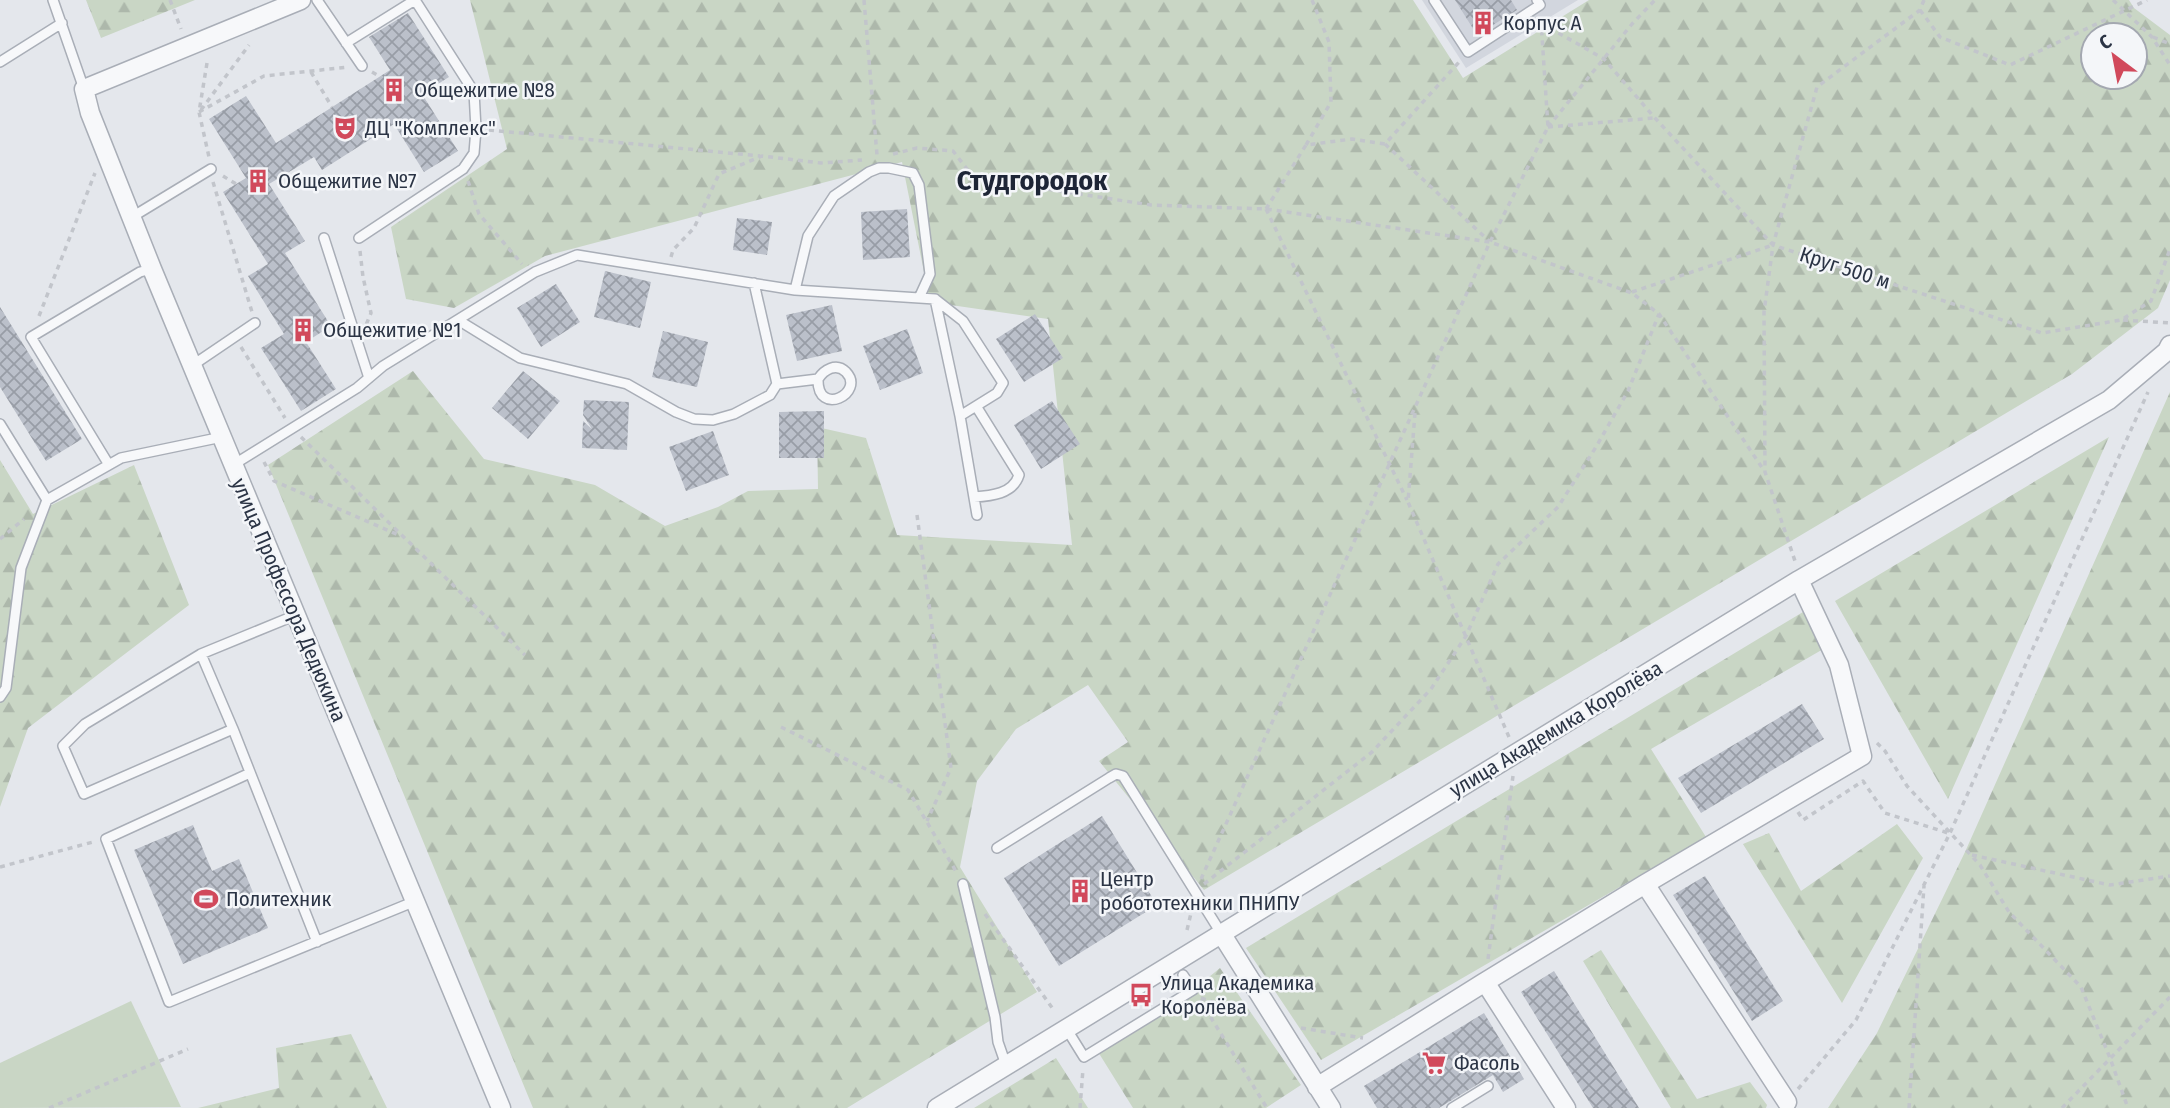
<svg xmlns="http://www.w3.org/2000/svg" width="2170" height="1108" font-family="'Fira Sans Condensed',sans-serif">
<defs>
<pattern id="forest-firs" width="22" height="20" patternUnits="userSpaceOnUse" patternTransform="scale(1.75)"><rect width="22" height="20" fill="#c9d6c5"/><path d="M5 1l3.5 6h-7zM16 11l3.5 6h-7z" fill="#adb8ab"/></pattern>
<pattern id="building-cross-hatch" width="8" height="8" patternUnits="userSpaceOnUse" patternTransform="scale(1.75)"><rect width="8" height="8" fill="#bbc0ca"/><path d="M0 0l8 8M0 8l8-8" fill="none" stroke="#989da6"/></pattern>
</defs>
<rect width="100%" height="100%" fill="#e4e7ec"/>
<path fill="#d2d6de" d="M1422 0H1578L1466 68Z"/>
<path fill="#c9d6c5" d="M131 1001 181 1107 0 1108V1063Z"/>
<path fill="url(#forest-firs)" fill-rule="evenodd" d="M86 0H195L101 38Z
M470 0H1413L1463 78 1589 0H2129L2134 8 2170 35V280L2158 308 2072 374 1204 890 1099 761 1128 742 1088 685 1016 729 977 781 960 867 1037 992 847 1108H533L268 465 413 371 484 459 595 485 665 526 718 507 748 491 818 489 817 427 866 438 897 535 1072 545 1048 319 930 302 902 162 545 256 454 308 406 299 391 227 507 149ZM2093 35H2135V77H2093Z
M2170 392V1108H1828L1877 1033 1965 852Z
M2109 437 1948 799 1835 601Z
M0 460 33 514 134 465 189 605 28 728 0 807Z
M1803 612 1825 648 1651 749 1706 837 1321 1060 1246 948Z
M1897 824 1923 858 1842 1003 1743 844 1769 833 1801 891Z
M1601 950 1697 1099 1750 1082 1767 1105 1766 1108H1671L1583 961Z
M1220 968 1301 1085 1266 1108H1133L1095 1047 1193 990Z
M351 1034 387 1108H198L279 1088 276 1048Z
M1056 1058 1088 1108H974Z"/>
<path fill="url(#building-cross-hatch)" d="M1455 0H1511L1517 10 1477 35Z
M408 13 449 77 422 94 458 151 424 172 394 124 322 170 314 157 269 184 305 241 285 253 331 326 306 342 336 389 301 411 261 348 284 334 248 276 268 264 223 192 246 178 209 119 246 96 276 143 390 70 369 37Z
M907 209 910 257 863 260 861 212Z
M737 218 772 222 767 255 733 250Z
M605 271 651 282 640 328 594 317Z
M556 284 580 322 541 347 517 308Z
M832 305 842 351 797 361 786 315Z
M0 307 82 439 46 461 0 387Z
M1035 314 1063 358 1024 382 996 339Z
M907 329 923 373 880 390 863 346Z
M663 331 708 342 697 387 652 377Z
M523 371 560 401 528 439 492 408Z
M584 400 629 402 627 450 582 448 583 421 592 429 583 415Z
M1052 401 1080 444 1041 469 1014 425Z
M824 411V458H779V412Z
M713 431 729 475 686 491 669 447Z
M1802 704 1824 739 1701 813 1678 778Z
M1102 816 1157 905 1059 966 1004 878Z
M193 825 212 871 239 859 268 928 183 964 134 850Z
M1705 876 1783 1001 1752 1021 1673 895Z
M1554 971 1639 1108H1593L1521 992Z
M1484 1013 1524 1079 1503 1092 1493 1075 1439 1108H1377L1364 1086Z"/>
<g fill="none" stroke-linecap="round" stroke-linejoin="round">
<g stroke="#a9aeb7" stroke-width="12">
<path id="service" d="M53 0 84 89
M317 0 362 66
M1434 0 1468 52 1540 5 1537 0
M346 43 415 0 474 92 476 129 474 153 463 169 359 238
M0 62 62 23
M132 217 211 169
M324 238 369 378
M754 283 777 384 818 379C817 418 866 393 846 372 836 362 824 370 818 379
M795 290 808 236 834 196 869 172 879 168H889L913 173 919 185 930 274 919 298
M935 299 963 321 1003 383 997 393 960 416
M458 320 520 358 627 384 676 412 694 419 713 420 734 414 770 395 777 384
M193 365 255 323
M0 424 47 500
M109 465 31 337 140 272 152 269
M233 465 357 388 383 366 535 272 577 255 795 290 935 299 960 416 977 515
M974 497C991 496 1013 494 1019 475L976 406
M201 654 233 729 317 942
M0 697 6 688 21 568 47 500 121 458 222 437
M233 729 84 794 63 746 85 724 201 654 296 615
M250 773 106 839 169 1002 413 902
M997 848 1109 778 1116 774 1123 776 1221 933
M963 884 995 1017 998 1042 1006 1065
M1066 1028 1084 1057 1193 990 1183 975
M1452 1108 1488 1086"/>
</g>
<g stroke="#a9aeb7" stroke-width="21">
<path id="minor" d="M301 0 84 89 90 113 152 269 501 1108
M1645 884 1787 1102
M1221 933 1331 1108
M1485 982 1645 884 1862 756 1839 665 1799 580
M1317 1087 1485 982 1566 1108
M937 1108 1799 580 2109 400 2167 351 2170 345"/>
</g>
<path stroke="#c2c5cb" stroke-width="3.5" stroke-dasharray="5 5" stroke-linecap="butt" d="M170 0 181 29
M864 0 877 155
M1924 0 1920 10 1817 87 1773 245 2042 333 2121 320 2151 301 2170 249
M2113 0 2152 37 2170 65
M1920 10 1940 37 2010 65 2147 0
M1541 23 1604 59 1654 117 1773 245 1764 312 1765 472 1795 561
M2153 37 2170 44
M207 63 199 112 209 157
M311 72 332 107
M372 72 381 77
M201 110 249 45
M199 112 264 76 349 67
M1548 127 1632 24 1655 0
M1548 127 1654 118
M489 130 760 156
M1385 144 1489 241
M1306 145 1331 102 1329 42 1312 0
M893 154 917 148 953 151 974 178 1151 205 1266 209 1490 242 1632 293 1659 314 1765 472
M223 176 236 184
M468 181 479 214 522 264
M213 182 252 312
M1266 209 1407 500
M1266 209 1306 145 1352 139 1385 144 1460 61
M360 251 363 277 371 313 366 325
M671 257 673 250 694 228 719 174 762 156 821 163 862 160
M1632 292 1773 245
M39 316 95 173
M2123 320 2170 323
M241 347 285 418
M1415 413 1408 502 1509 737
M301 437 525 655
M264 462 274 481 401 536
M917 515 951 768 927 821
M0 539 24 519
M781 727 908 790 957 873
M1877 743 1885 751 1907 786 1980 865 2009 912 2081 987 2110 1058 2128 1108
M1798 812 1803 820 1863 781 1885 813 1948 833
M1972 855 2110 885 2170 876
M0 867 93 842
M1201 879 1490 242 1548 127 1541 21
M1204 884 1372 752 1431 689 1466 636 1498 564 1558 507 1596 447 1628 391 1659 314
M985 914 1053 1009
M1187 930 1192 909
M1488 959 1513 776
M1201 998 1250 1014
M1200 1000 1267 1108
M1301 1028 1363 1038
M1798 1089 1856 1020 1950 833 2148 392
M49 1108 188 1049
M1080 1108 1083 1069
M1909 1108 1924 886
M2062 1108 2170 997"/>
<use href="#service" stroke="#f7f8fa" stroke-width="9"/>
<use href="#minor" stroke="#f7f8fa" stroke-width="18"/>
</g>
<defs>
<g id="building-bare" transform="scale(1.89)"><path d="M-4-6H4V6H1V3H-1V6H-4ZM-2.5-4.3h1.7v1.8h-1.7ZM.8-4.3h1.7v1.8H.8ZM-2.5-1h1.7V.8h-1.7ZM.8-1h1.7V.8H.8Z" fill="#d1495b" stroke="#f4f6f9" stroke-width="2.5" paint-order="stroke"/></g>
<g id="theatre-bare" transform="scale(1.89)"><path d="M-5-5.5Q0-4 5-5.5V0Q5 5 0 6Q-5 5-5 0ZM-3.3-2.5H-1v1.5H-3.3ZM1-2.5H3.3v1.5H1ZM-2.8 1Q0 5.5 2.8 1Z" fill="#d1495b" stroke="#f4f6f9" stroke-width="2.5" paint-order="stroke"/></g>
<g id="stadium-bare" transform="scale(1.89)"><path d="M0-5a6.5 5 0 1 0 0 10a6.5 5 0 1 0 0-10ZM-3.5-1.8h7v3.6h-7Z" fill="#d1495b" stroke="#f4f6f9" stroke-width="2.5" paint-order="stroke"/></g>
<g id="bus-bare" transform="scale(1.89)"><path d="M-5-6H5V4H4V6H2V4H-2V6H-4V4H-5ZM-3.5-4V0h7V-4ZM-3.5 1.2v1.5H-2V1.2ZM2 1.2v1.5H3.5V1.2Z" fill="#d1495b" stroke="#f4f6f9" stroke-width="2.5" paint-order="stroke"/></g>
<g id="supermarket-bare" transform="scale(1.89)"><path d="M-6-5.5h2.5l.6 2H6L4.5 2H-2.5L-4.4-4H-6ZM-1.5 3.2a1.3 1.3 0 1 0 .1 0ZM3 3.2a1.3 1.3 0 1 0 .1 0Z" fill="#d1495b" stroke="#f4f6f9" stroke-width="2.5" paint-order="stroke"/></g>
</defs>
<g fill-rule="evenodd">
<use href="#building-bare" x="1483" y="23"/>
<use href="#building-bare" x="394" y="90"/>
<use href="#theatre-bare" x="345" y="128"/>
<use href="#building-bare" x="258" y="181"/>
<use href="#building-bare" x="303" y="330"/>
<use href="#building-bare" x="1080" y="891"/>
<use href="#stadium-bare" x="206" y="899"/>
<use href="#bus-bare" x="1141" y="995"/>
<use href="#supermarket-bare" x="1434" y="1063"/>
</g>
<g text-anchor="middle" stroke-width="5" stroke-linejoin="round" paint-order="stroke">
<g font-size="21" fill="#2b3445" stroke="#f4f6f9" text-anchor="start">
<text x="1503" y="30">Корпус А</text>
<text x="414" y="97">Общежитие №8</text>
<text x="365" y="135">ДЦ "Комплекс"</text>
<text x="278" y="188">Общежитие №7</text>
<text x="323" y="337">Общежитие №1</text>
<text x="1100" y="886">Центр<tspan x="1100" dy="24">робототехники ПНИПУ</tspan></text>
<text x="226" y="906">Политехник</text>
<text x="1161" y="990">Улица Академика<tspan x="1161" dy="24">Королёва</tspan></text>
<text x="1454" y="1070">Фасоль</text>
</g>
<g font-size="21" fill="#2b3445" stroke="#f4f6f9">
<text transform="translate(1845 268) rotate(18)" y="7">Круг 500 м</text>
<text transform="translate(289 600) rotate(67)" y="7">улица Профессора Дедюкина</text>
<text transform="translate(1556 729) rotate(-31)" y="7">улица Академика Королёва</text>
</g>
<g font-size="28" font-weight="bold" fill="#1d2536" stroke="#f4f6f9">
<text x="1032" y="190">Студгородок</text>
</g>
</g>
<g transform="translate(2114 56) rotate(328)"><circle r="33" fill="#f4f6f9" stroke="#a4a8b1" stroke-width="2"/>
<path d="M0-5L12 26L0 18L-12 26Z" fill="#d1495b"/>
<text y="-10" font-size="19" font-weight="bold" text-anchor="middle" fill="#2b3445">С</text>
</g>
</svg>
